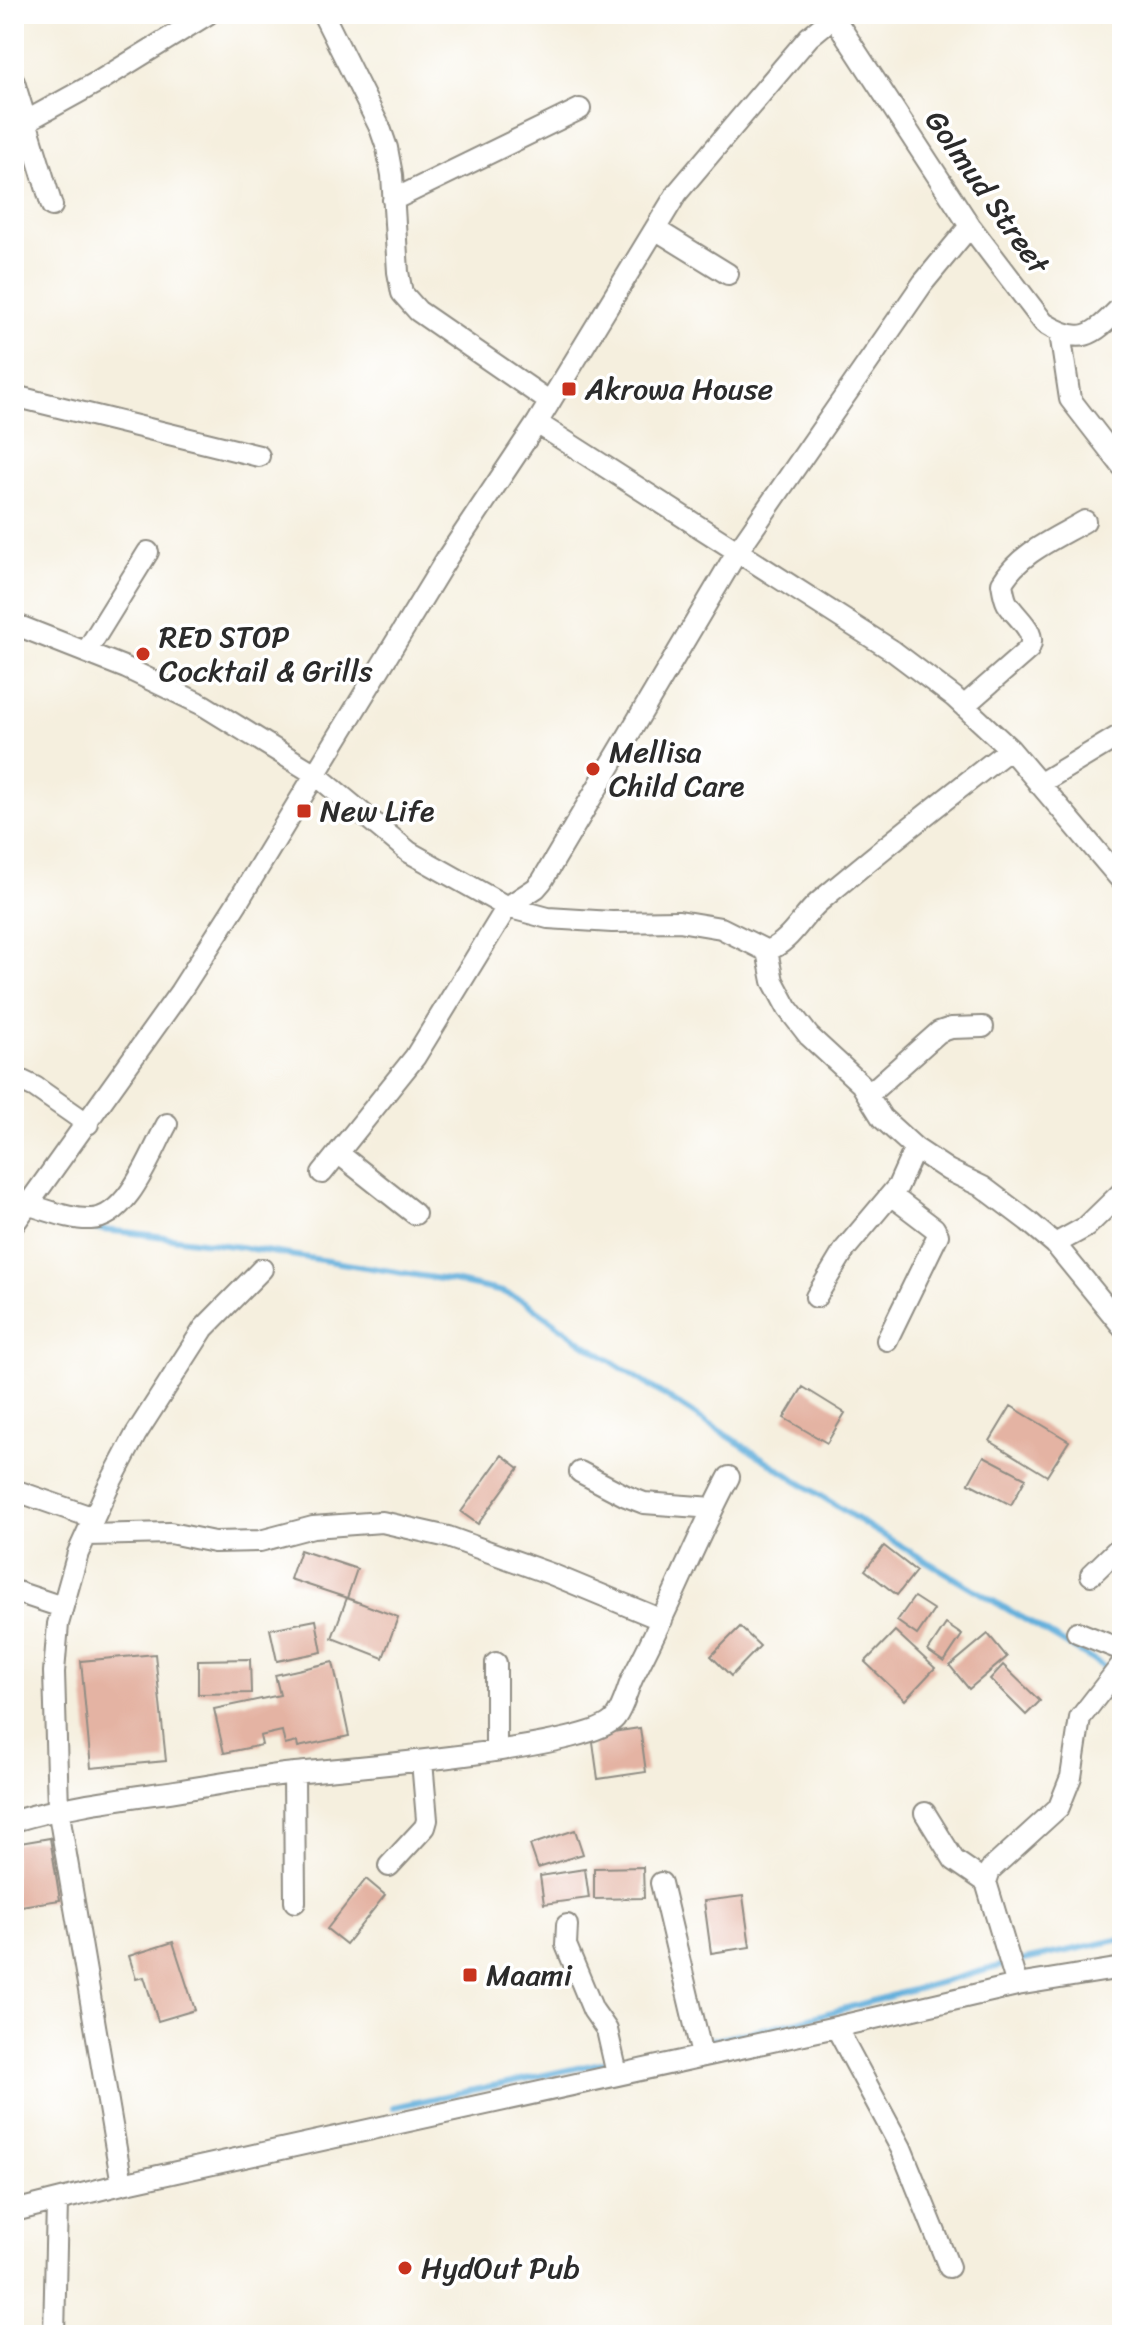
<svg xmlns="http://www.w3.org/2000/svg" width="1136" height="2349" font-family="Sriracha,sans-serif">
<rect width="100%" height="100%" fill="#fff"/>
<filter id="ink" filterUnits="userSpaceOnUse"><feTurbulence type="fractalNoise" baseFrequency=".0125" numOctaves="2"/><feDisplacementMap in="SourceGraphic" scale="16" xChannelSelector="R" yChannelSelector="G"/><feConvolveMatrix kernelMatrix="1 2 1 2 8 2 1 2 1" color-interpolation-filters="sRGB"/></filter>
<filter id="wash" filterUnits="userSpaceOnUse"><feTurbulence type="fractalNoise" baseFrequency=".006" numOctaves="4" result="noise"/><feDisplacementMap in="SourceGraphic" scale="32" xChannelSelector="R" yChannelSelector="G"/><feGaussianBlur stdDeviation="1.8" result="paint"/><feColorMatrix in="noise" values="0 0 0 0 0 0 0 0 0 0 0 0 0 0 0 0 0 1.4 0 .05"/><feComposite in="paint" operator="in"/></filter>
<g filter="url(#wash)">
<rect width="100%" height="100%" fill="#f5efde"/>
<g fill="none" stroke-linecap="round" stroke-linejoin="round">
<path stroke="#62afdb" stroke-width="6" d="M41 1224 134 1233 240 1247 453 1281 503 1292 526 1302 583 1343 871 1528 1111 1671
M393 2107 799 2021 1015 1962 1122 1939"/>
</g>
<g id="blocks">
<path fill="#e4b3a3" d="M803 1387 845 1413 827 1443 784 1418Z
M1011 1406 1069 1441 1047 1476 990 1441Z
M502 1455 519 1468 478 1524 461 1512Z
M984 1456 1026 1478 1011 1505 969 1483Z
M884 1546 916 1571 897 1595 865 1570Z
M300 1550 357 1569 347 1598 290 1579Z
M914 1597 934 1610 917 1635 897 1621Z
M347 1598 398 1617 383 1658 332 1638Z
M316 1620 322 1652 277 1661 270 1629Z
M946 1624 962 1635 944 1662 928 1651Z
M740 1627 760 1646 731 1676 711 1656Z
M895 1631 935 1668 905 1700 865 1662Z
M988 1634 1007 1657 969 1689 950 1666Z
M155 1654 166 1761 91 1768 81 1661Z
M250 1659 251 1693 198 1694V1660Z
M333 1662 349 1736 298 1747 297 1742 285 1745 282 1731 260 1736 262 1745 224 1753 214 1709 280 1695 275 1675Z
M1003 1665 1040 1701 1026 1715 990 1679Z
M640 1728 646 1772 598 1779 592 1735Z
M575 1830 583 1854 538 1868 530 1845Z
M50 1838 60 1900 14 1907V1844Z
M643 1867 644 1898 594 1899V1868Z
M585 1869 589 1898 544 1904 540 1876Z
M366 1879 385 1895 346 1944 327 1929Z
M743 1896 750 1947 711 1953 704 1901Z
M173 1942 195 2010 158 2021 144 1977 136 1979 129 1956Z"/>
</g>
</g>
<g filter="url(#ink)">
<use href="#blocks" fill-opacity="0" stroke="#908d84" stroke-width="2"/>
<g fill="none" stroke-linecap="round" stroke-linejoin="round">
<g stroke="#908d84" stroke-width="24">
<path id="minor" d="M323 14 380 128 387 148 392 175 398 272 402 293 418 311 550 402
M833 16 970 226 1044 323C1083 347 1093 335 1122 306
M14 82 52 206
M14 128 101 80 208 14
M393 200 580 109
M655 229 728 274
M1060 333 1070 399 1122 466
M14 396 259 456
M537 423 893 651 954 697 1010 749 1122 881
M14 624 126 668 203 705 315 774 409 852 507 907 548 918 612 922 679 921 721 928 767 951C792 941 800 918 820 901 882 849 945 799 1010 749
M86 652 148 552
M964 706 1029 649C1038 631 1016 618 1007 603 1004 597 1003 589 1002 583 1019 553 1056 538 1085 521
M1039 784 1122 734
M767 951 773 981 788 1009 809 1036 861 1084 882 1118 915 1148 948 1170 983 1187 1028 1221 1055 1244 1122 1326
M14 1077 35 1087 88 1124
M868 1095 939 1032 951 1028 983 1027
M338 1153 415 1214
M322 1173 415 1057 507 907 536 888 542 881 737 552 923 283 970 226
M29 1205C48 1210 71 1220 91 1219 128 1218 151 1153 167 1124
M14 1224 180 992 237 903 447 558 537 423 677 193 809 37 837 14
M1055 1244 1086 1227 1122 1192
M816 1297 845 1249 898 1186 915 1148
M887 1340 938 1235 934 1228 892 1196
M580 1472 626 1496 644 1503 713 1508
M14 1490 94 1518
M88 1535 170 1533 214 1542 260 1541 313 1527 382 1522 448 1537 551 1574 662 1620
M1091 1575 1122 1545
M14 1591 62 1607
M1077 1632 1122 1650
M496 1663V1750
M294 1773 295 1902
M925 1813 954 1860 986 1882
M14 1821C67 1805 120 1799 175 1791 215 1785 255 1777 295 1773 345 1768 590 1749 615 1718 625 1705 627 1687 635 1673 669 1609 695 1541 729 1477
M389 1866 425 1827 427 1820 422 1761
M661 1883 702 2055
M567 1925 566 1945 593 2010 607 2030 617 2074
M1017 1985 986 1882 990 1870 1059 1807 1071 1777 1080 1718 1122 1664
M836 2027 901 2148 949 2267
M122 2184 58 1808 54 1672 58 1624 78 1553 107 1489 136 1434 204 1328 262 1269
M14 2211 122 2184 836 2027 1017 1985 1122 1968
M54 2335 57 2202"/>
</g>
<use href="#minor" stroke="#fff" stroke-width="20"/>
</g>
</g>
<g fill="#c8321e" stroke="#fff" stroke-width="3">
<rect x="561" y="381" width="16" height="16" rx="4"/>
<circle cx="143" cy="654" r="8"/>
<circle cx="593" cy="769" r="8"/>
<rect x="296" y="803" width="16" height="16" rx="4"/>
<rect x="462" y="1967" width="16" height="16" rx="4"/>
<circle cx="405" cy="2268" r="8"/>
</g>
<g text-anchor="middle" stroke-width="7" stroke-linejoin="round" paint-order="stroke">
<g font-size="30" fill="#2b2b2b" stroke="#fff">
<text transform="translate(987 192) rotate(55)" y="10">Golmud Street</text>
</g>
<g font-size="30" fill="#2b2b2b" stroke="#fff" text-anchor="start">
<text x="585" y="399">Akrowa House</text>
<text x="159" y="647">RED STOP<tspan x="159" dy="34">Cocktail &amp; Grills</tspan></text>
<text x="609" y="762">Mellisa<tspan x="609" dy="34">Child Care</tspan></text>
<text x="320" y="821">New Life</text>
<text x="486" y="1985">Maami</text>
<text x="421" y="2278">HydOut Pub</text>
</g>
</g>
<rect width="1136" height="2349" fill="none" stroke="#fff" stroke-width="48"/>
</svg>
